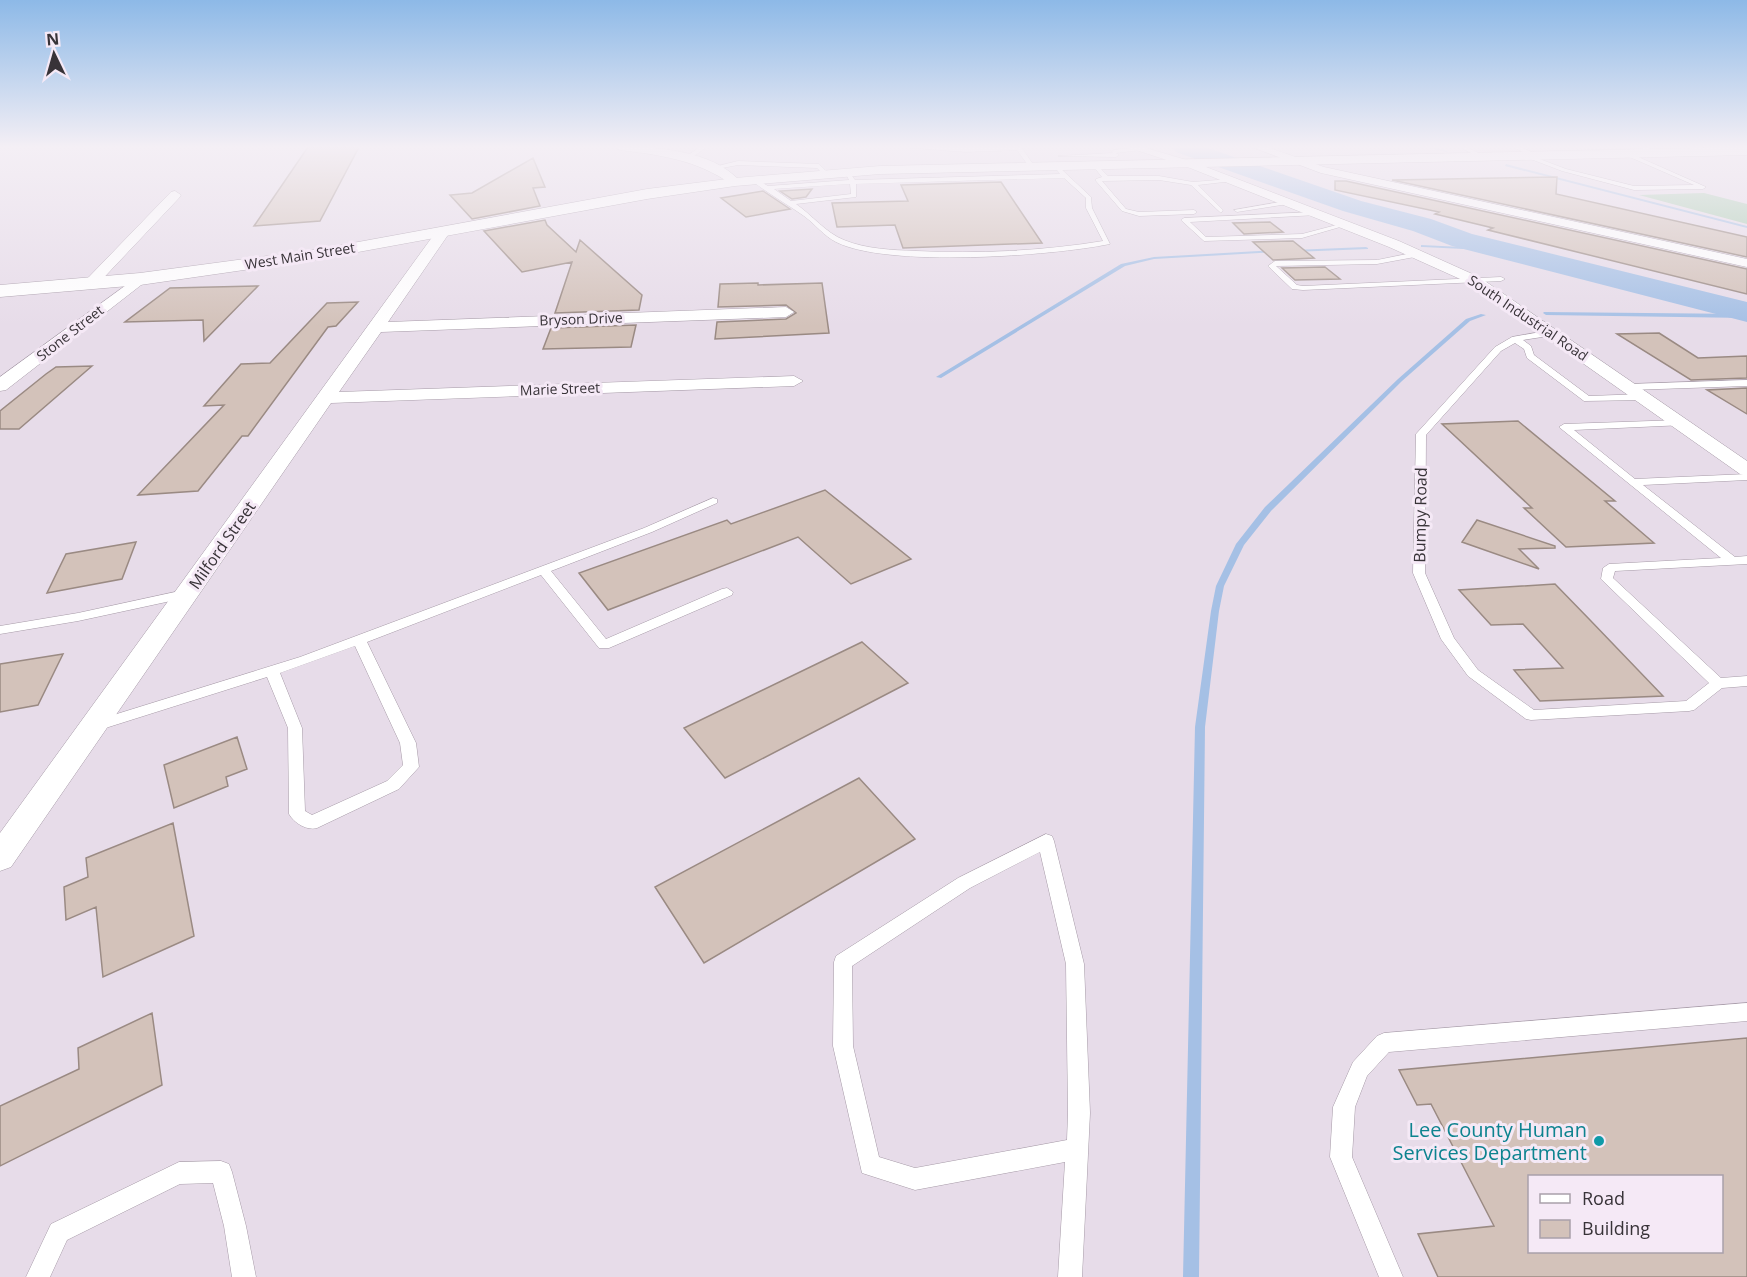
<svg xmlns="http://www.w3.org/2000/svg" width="1747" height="1277" font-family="'Open Sans',sans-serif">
<rect width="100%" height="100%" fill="#e7dce9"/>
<path fill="#aacdb2" d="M1704 193 1747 204V224L1639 195Z"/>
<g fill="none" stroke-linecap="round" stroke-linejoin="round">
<path fill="#a5c0e5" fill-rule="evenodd" d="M1425 147H1432L1448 151 1446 152Z
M1506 164 1747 226V228L1505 166Z
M1421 245 1504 249 1506 250 1504 251 1423 247H1421Z
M1366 247 1368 248V249L1293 252 1291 251 1293 250Z
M1276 250H1278V252L1154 259 1125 266 941 378 936 377 1121 264 1154 257Z
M1544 312 1747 314V318L1546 315 1543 313Z
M1481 314 1486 315 1470 321 1402 381 1271 511 1244 545 1224 586 1219 611 1205 727 1199 1277H1183L1195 727 1211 611 1216 586 1236 544 1265 507 1398 379 1466 319Z"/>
<path fill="#a5c0e5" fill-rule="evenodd" d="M1173 147H1205L1361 201 1431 219 1472 234 1747 302V322L1452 246 1413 231 1343 211 1176 152Z"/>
</g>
<path fill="#d3c2ba" stroke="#9a8a83" stroke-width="1.5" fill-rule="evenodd" d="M308 147H359L320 221 254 226Z
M533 158 545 187 533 188 540 206 472 219 450 195 472 193Z
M1557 177 1556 194 1747 237V257L1392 180Z
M1335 181H1346L1747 269V294L1488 230 1493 228 1435 214 1439 212 1335 190Z
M1001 182 1042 243 903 248 895 225 837 227 832 203 908 201 901 185Z
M812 189 806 197 792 199 780 191Z
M763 191 790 209 746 217 721 198Z
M545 220 547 225 576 252 580 240 642 295 639 310 555 313 572 262 522 272 484 231Z
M1270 222 1283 232 1244 234 1233 223Z
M1293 241 1314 258 1273 260 1253 242Z
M1325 267 1340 279 1295 280 1282 268Z
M758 283V285L822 283 829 333 715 339 717 322 786 319 796 313 786 305 718 307 720 284Z
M258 286 204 341 203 320 125 322 170 288Z
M358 302 336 326 328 327 248 436H242L198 491 138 495 224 405 204 406 241 364 270 363 327 303Z
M636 325 631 347 543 349 551 328Z
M1659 333 1698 358 1747 356V378L1691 380 1617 334Z
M92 366 19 429H0V411L46 374 56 367Z
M1747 388V414L1707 390Z
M1518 421 1615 501H1605L1654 543 1566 547 1524 508H1532L1442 424Z
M825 490 911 559 851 584 798 537 608 610 579 573 727 520 731 524Z
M1477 520 1555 546V548L1519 549 1539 569 1462 542Z
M136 542 122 579 47 593 66 554Z
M1555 584 1590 620 1663 696 1540 701 1514 670 1563 668 1523 624 1491 625 1459 590Z
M862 642 908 683 725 778 684 728Z
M63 654 38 705 0 712V664Z
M237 737 247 769 226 777 228 786 174 808 164 765Z
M859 778 915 839 704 963 655 887Z
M173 823 194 936 103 977 96 907 66 920 64 887 88 877 86 858Z
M152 1013 162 1085 0 1166V1106L79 1069 78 1048Z
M1747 1038V1277H1438L1418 1234 1494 1226 1431 1104 1417 1105 1399 1070ZM1530 1176H1722V1251H1530Z"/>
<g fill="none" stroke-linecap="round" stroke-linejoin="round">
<g stroke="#a69aa7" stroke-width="1">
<path id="lane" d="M700 147H707L691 158H687V156Z
M903 147H1021L1035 167 1030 168 1017 150 966 152Z
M1139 147 1141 150 1116 153 1119 155 1116 157 1058 156 1113 153 1111 152 1114 150Z
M1460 147H1467L1487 158 1482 159Z
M1513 147H1520L1539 155 1537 158 1566 169 1634 186 1694 185 1625 155 1627 152 1706 187 1703 189 1634 190 1562 171 1528 158V156H1531Z
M1639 147H1646L1662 154 1657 155Z
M738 161 819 164 829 174 824 175 817 168 738 165 717 169 714 167Z
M1096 164 1108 176H1159L1193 182 1230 179 1233 181 1198 185 1223 210 1221 213 1191 185 1159 180 1102 181 1126 209 1139 212 1194 210 1197 212 1194 214 1139 216 1122 211 1096 181V179L1102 177 1093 166Z
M1054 166H1058L1091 197 1092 208 1110 244C1052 256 887 268 836 242 824 236 815 224 804 216 787 204 767 193 751 180L756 179 768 186 849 180 846 174 849 172 855 180 1060 174ZM1064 178 1086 198V208L1103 241C1042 251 977 254 916 251 892 250 866 249 844 240 826 233 812 215 796 204L856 197V184ZM850 184 851 194 791 201 774 189Z
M1286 201 1288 204 1237 212 1234 210Z
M1315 212 1317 215 1190 222 1206 237 1302 234 1344 223 1347 225 1302 238 1204 241 1181 220 1184 218Z
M1417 252 1421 254 1420 256 1377 264 1276 266 1297 285 1303 286 1501 277 1505 279 1501 281 1303 290 1292 289 1268 266 1275 261 1377 260Z
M1552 330 1556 333 1555 335 1523 340 1531 346 1534 355 1589 396 1644 394 1649 397 1644 400 1584 401 1527 358 1524 349 1515 343 1501 351 1426 435 1425 573 1454 638 1478 670 1534 710 1686 701 1709 683 1601 579 1603 568 1609 564 1721 558 1559 427 1564 424 1680 420 1685 423 1684 425 1574 430 1635 479 1747 474V480L1643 485 1735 557 1747 556V564L1615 571 1613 578 1721 678 1747 676V686L1722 688 1694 710 1689 711 1531 720 1526 719 1468 676 1441 639 1413 573 1416 434 1495 347 1512 337Z
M1747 380V386L1630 390 1625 387 1630 384Z
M713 498 717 499V503L652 532 551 571 606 639 722 589 727 588 733 592 732 595 609 648H599L541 575 367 642 416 743 419 767 399 789 317 828C307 831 294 823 289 814L288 728 267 677 96 731 91 730 89 726 91 722 300 657 644 528ZM355 646 400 743 403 765 387 781 312 815 305 811 302 728 280 673Z
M189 589 194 590 195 593 194 596 78 621 0 634V626L78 613Z
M1046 834 1052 836 1054 841 1084 964 1090 1113 1082 1277H1058L1065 1162 915 1190 862 1173 833 1046 834 962 836 956 958 878ZM1040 852 1066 964 1068 1113 1067 1140 915 1168 879 1157 853 1046 852 966 970 888Z
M1747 1003V1021L1389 1052 1367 1076 1355 1107 1352 1157 1403 1277H1379L1330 1157 1333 1107 1353 1062 1377 1036 1384 1033Z
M221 1161 229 1164 232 1172 246 1226 256 1277H232L224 1226 213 1183 180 1184 67 1240 50 1277H26L51 1224 179 1162Z"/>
</g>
<g stroke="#a69aa7" stroke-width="1">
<path id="street" d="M615 147C656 147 711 149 741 182L731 184C697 160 661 155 620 150Z
M1127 147H1143L1193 162 1399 241 1479 277 1747 461V476L1740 474 1469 283 1389 247 1185 166Z
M1252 147H1267L1324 167 1747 259V267L1321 173Z
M175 191 181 195 179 198 95 287H85L83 284 85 281 171 192Z
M443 228 450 232 388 322 786 307 794 312 786 317 381 332 339 392 794 376 803 381 794 386 331 403 11 867 0 871V833L438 229Z
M140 275 145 276 147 279 145 282 6 390 0 391V377Z"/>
</g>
<g stroke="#a69aa7" stroke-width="1">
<path id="primary" d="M1747 147V155L880 174 735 186 647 199 320 259 140 285 0 297V285L140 273 320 249 647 189 735 178 880 166Z"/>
</g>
<use href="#lane" fill="#fff" fill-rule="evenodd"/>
<use href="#street" fill="#fff" fill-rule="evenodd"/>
<use href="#primary" fill="#fff" fill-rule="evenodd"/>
</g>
<linearGradient id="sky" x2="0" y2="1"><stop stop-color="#8db9e7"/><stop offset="0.45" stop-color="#f4eff5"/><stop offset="1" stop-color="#f4eff5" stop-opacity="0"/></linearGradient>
<rect width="1747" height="326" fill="url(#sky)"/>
<circle fill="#0f9aa8" stroke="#f5e9f6" stroke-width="2" cx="1599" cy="1141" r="6"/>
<g text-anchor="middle" stroke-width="6" stroke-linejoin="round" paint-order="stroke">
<g font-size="14" fill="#383338" stroke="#f5e9f6">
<text transform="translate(300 256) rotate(-9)" y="5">West Main Street</text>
<text transform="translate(1528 318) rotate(34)" y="5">South Industrial Road</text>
<text transform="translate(581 319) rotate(-2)" y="5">Bryson Drive</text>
<text transform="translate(70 333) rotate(-38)" y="5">Stone Street</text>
<text transform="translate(560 389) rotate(-2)" y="5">Marie Street</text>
</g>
<g font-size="16" fill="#383338" stroke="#f5e9f6">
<text transform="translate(1420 515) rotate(-89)" y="6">Bumpy Road</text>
<text transform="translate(222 545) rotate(-55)" y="6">Milford Street</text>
</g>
<g font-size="20" fill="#0d838f" stroke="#f5e9f6" text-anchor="end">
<text x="1587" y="1137">Lee County Human<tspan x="1587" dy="23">Services Department</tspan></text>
</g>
</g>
<rect x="1528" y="1175" width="195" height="78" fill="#f5e9f6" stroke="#a9a0aa" stroke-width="1.5"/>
<rect x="1540" y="1194" width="30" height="9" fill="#ffffff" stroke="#a9a0aa" stroke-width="1.5"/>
<text x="1582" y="1205" font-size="18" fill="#383338">Road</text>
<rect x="1540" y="1220" width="30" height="18" fill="#d3c2ba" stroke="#a9a0aa" stroke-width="1.5"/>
<text x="1582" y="1235" font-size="18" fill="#383338">Building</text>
<g transform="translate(54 54) rotate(355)" stroke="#f5e9f6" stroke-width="4.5" paint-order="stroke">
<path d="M0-4.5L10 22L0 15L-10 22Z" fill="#383338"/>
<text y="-9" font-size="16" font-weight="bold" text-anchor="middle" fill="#383338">N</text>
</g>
</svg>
